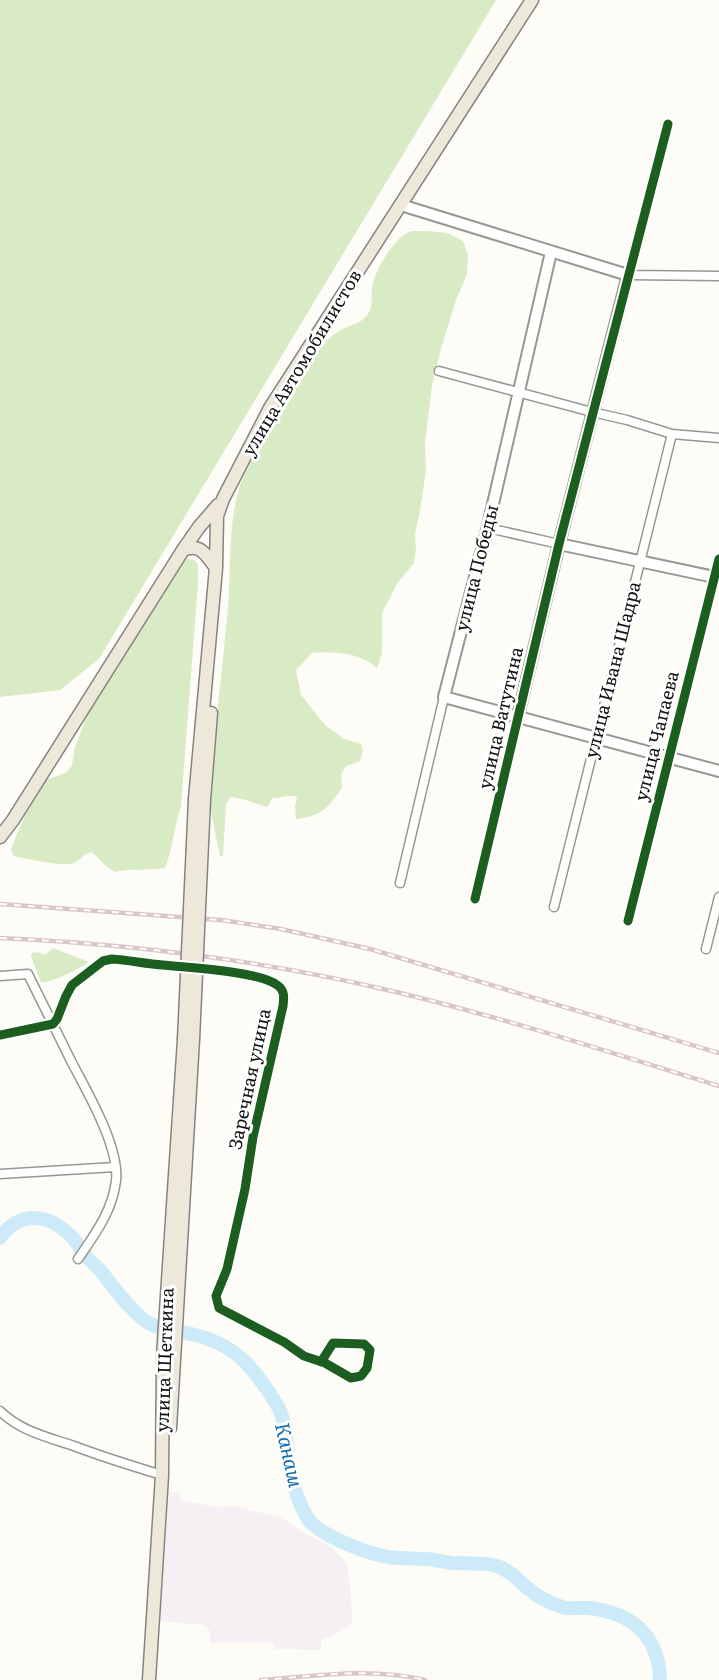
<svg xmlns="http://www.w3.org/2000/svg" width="719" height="1680" font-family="Literata,serif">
<rect width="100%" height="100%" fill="#fdfcf7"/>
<path fill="#f5f0f3" d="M165 1492 180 1493V1500L217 1507 234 1506 282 1518 301 1531 330 1546 347 1564 351 1593 352 1624 331 1637 321 1640V1650L275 1649 274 1643H210V1631L204 1625 160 1621 158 1616Z"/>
<path fill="#d9ebc4" d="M0 0H496L99 659 60 690 0 697Z
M427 231 447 233 463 241 468 255 467 274 456 300 442 345 432 385 425 443 426 470 420 511 415 534 416 548 414 563 398 582 382 613V653L377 668C361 653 333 651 312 653L296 670 301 695 325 725 344 739 361 744 363 750 360 761 346 766 341 774 342 787C330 807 320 817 296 819L295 806 297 797C289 794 281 798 272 798L268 807C255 804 245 798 231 797L226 804 223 856H220L209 802 210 779C216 721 223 664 228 607 231 568 228 526 239 489 243 473 254 460 262 445 280 413 297 381 318 351 324 342 331 335 341 330 351 324 360 325 368 314 373 307 371 297 372 288 374 272 393 239 409 232 413 230 421 232 427 231Z
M187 559 194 560 198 565V583L181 806C174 827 173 848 165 868 148 871 131 868 115 872L106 866 92 852C80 856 84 857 76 862 68 868 25 859 14 856L11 850C19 825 32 803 45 780L66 773 72 765 75 747 88 713 140 625 181 561Z
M53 948 89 962C78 969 53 983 41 982L31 957 32 953 38 952 45 955Z"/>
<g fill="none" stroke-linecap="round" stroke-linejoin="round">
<path stroke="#cdeaf8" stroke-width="14" d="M0 1238C21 1209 50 1214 73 1238 78 1244 81 1251 86 1256 90 1261 95 1265 99 1269 114 1287 126 1306 144 1320 158 1330 175 1331 191 1334 236 1344 252 1366 276 1403 287 1421 286 1443 289 1464 291 1477 295 1491 300 1503 304 1512 307 1520 315 1526 331 1539 368 1554 389 1557 401 1559 413 1558 425 1559 434 1559 443 1562 452 1563 467 1564 483 1562 497 1566 510 1570 520 1582 530 1590 539 1598 550 1603 562 1607 570 1610 580 1607 589 1608 632 1613 659 1635 660 1680"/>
<g stroke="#979795" stroke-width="11">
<path id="minor" d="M668 124 628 275 719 276
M439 371 592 412 627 420 672 434 719 438
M488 528 559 544
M400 883 444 697
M475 899 518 716
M554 907 672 434
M628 921 719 559
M706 949 719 897
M0 976 28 974C42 1003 57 1032 71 1061 87 1091 120 1148 116 1181 112 1212 95 1234 78 1259
M0 1035 53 1024 57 1019 66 996 72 985 103 961 112 959C129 960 146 964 163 965 189 968 258 971 277 985 285 990 284 998 283 1006L253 1137 245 1189 227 1269 216 1296 219 1308 284 1342 304 1356 325 1363 351 1378 361 1376 367 1368 370 1350 364 1344 333 1343 321 1362
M0 1174 115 1167
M0 1411C20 1431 47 1437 74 1446 103 1457 132 1466 162 1475"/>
</g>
<g stroke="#979795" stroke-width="14">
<path id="tertiary" d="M401 205 628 275 559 544 518 716
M551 252 487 530 444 697 719 771
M559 544 719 578"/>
</g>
<g stroke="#858482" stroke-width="15">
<path id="primary" d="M183 550C200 542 207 556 216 568
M195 799 216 568 217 516 223 499 270 408 532 0
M204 800 211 713
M0 837 13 820 183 550 199 527 218 505
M170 1428 193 1039
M149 1680 162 1475 163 1356 184 1040"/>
</g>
<use href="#minor" stroke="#fffffe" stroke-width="8"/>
<use href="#tertiary" stroke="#fffffe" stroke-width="10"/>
<use href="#primary" stroke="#eee8db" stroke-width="12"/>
<g stroke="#dac6c7" stroke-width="4.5">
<path id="rail" d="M0 904 221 920 281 929 370 949 719 1053
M0 938C134 944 266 961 396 992 505 1018 612 1053 719 1086
M261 1680C316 1676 370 1667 425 1680"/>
</g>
<use href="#rail" stroke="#fff" stroke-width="2" stroke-dasharray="7" stroke-linecap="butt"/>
<g stroke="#858482" stroke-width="15" stroke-linecap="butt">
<path id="primary-bridge" d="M193 1039 204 800
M184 1040 195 799"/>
</g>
<use href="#primary-bridge" stroke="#eee8db" stroke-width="12"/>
<g stroke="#fff" stroke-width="13">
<path id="cycleway" d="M475 899 559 544 668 124
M628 921 719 559
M0 1035 53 1024 57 1019 66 996 72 985 103 961 112 959C129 960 146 964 163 965 189 968 258 971 277 985 285 990 284 998 283 1006L253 1137 245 1189 227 1269 216 1296 219 1308 284 1342 304 1356 325 1363 351 1378 361 1376 367 1368 370 1350 364 1344 333 1343 321 1362"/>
</g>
<use href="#cycleway" stroke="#1b5e20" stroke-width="9"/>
</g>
<g text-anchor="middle" stroke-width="6" stroke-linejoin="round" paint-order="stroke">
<g font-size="18" fill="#111" stroke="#fff">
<text transform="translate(302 363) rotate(-59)" y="6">улица Автомобилистов</text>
<text transform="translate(477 568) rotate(-76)" y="6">улица Победы</text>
<text transform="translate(613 670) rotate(-76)" y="6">улица Ивана Шадра</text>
<text transform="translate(501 718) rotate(-77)" y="6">улица Ватутина</text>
<text transform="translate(657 736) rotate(-76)" y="6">улица Чапаева</text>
<text transform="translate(250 1079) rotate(-78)" y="6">Заречная улица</text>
<text transform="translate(165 1360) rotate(-88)" y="6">улица Щеткина</text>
</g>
<g font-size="20" font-style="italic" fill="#146fa9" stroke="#fff">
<text transform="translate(289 1455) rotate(77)" y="7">Канаш</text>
</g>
</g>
</svg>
